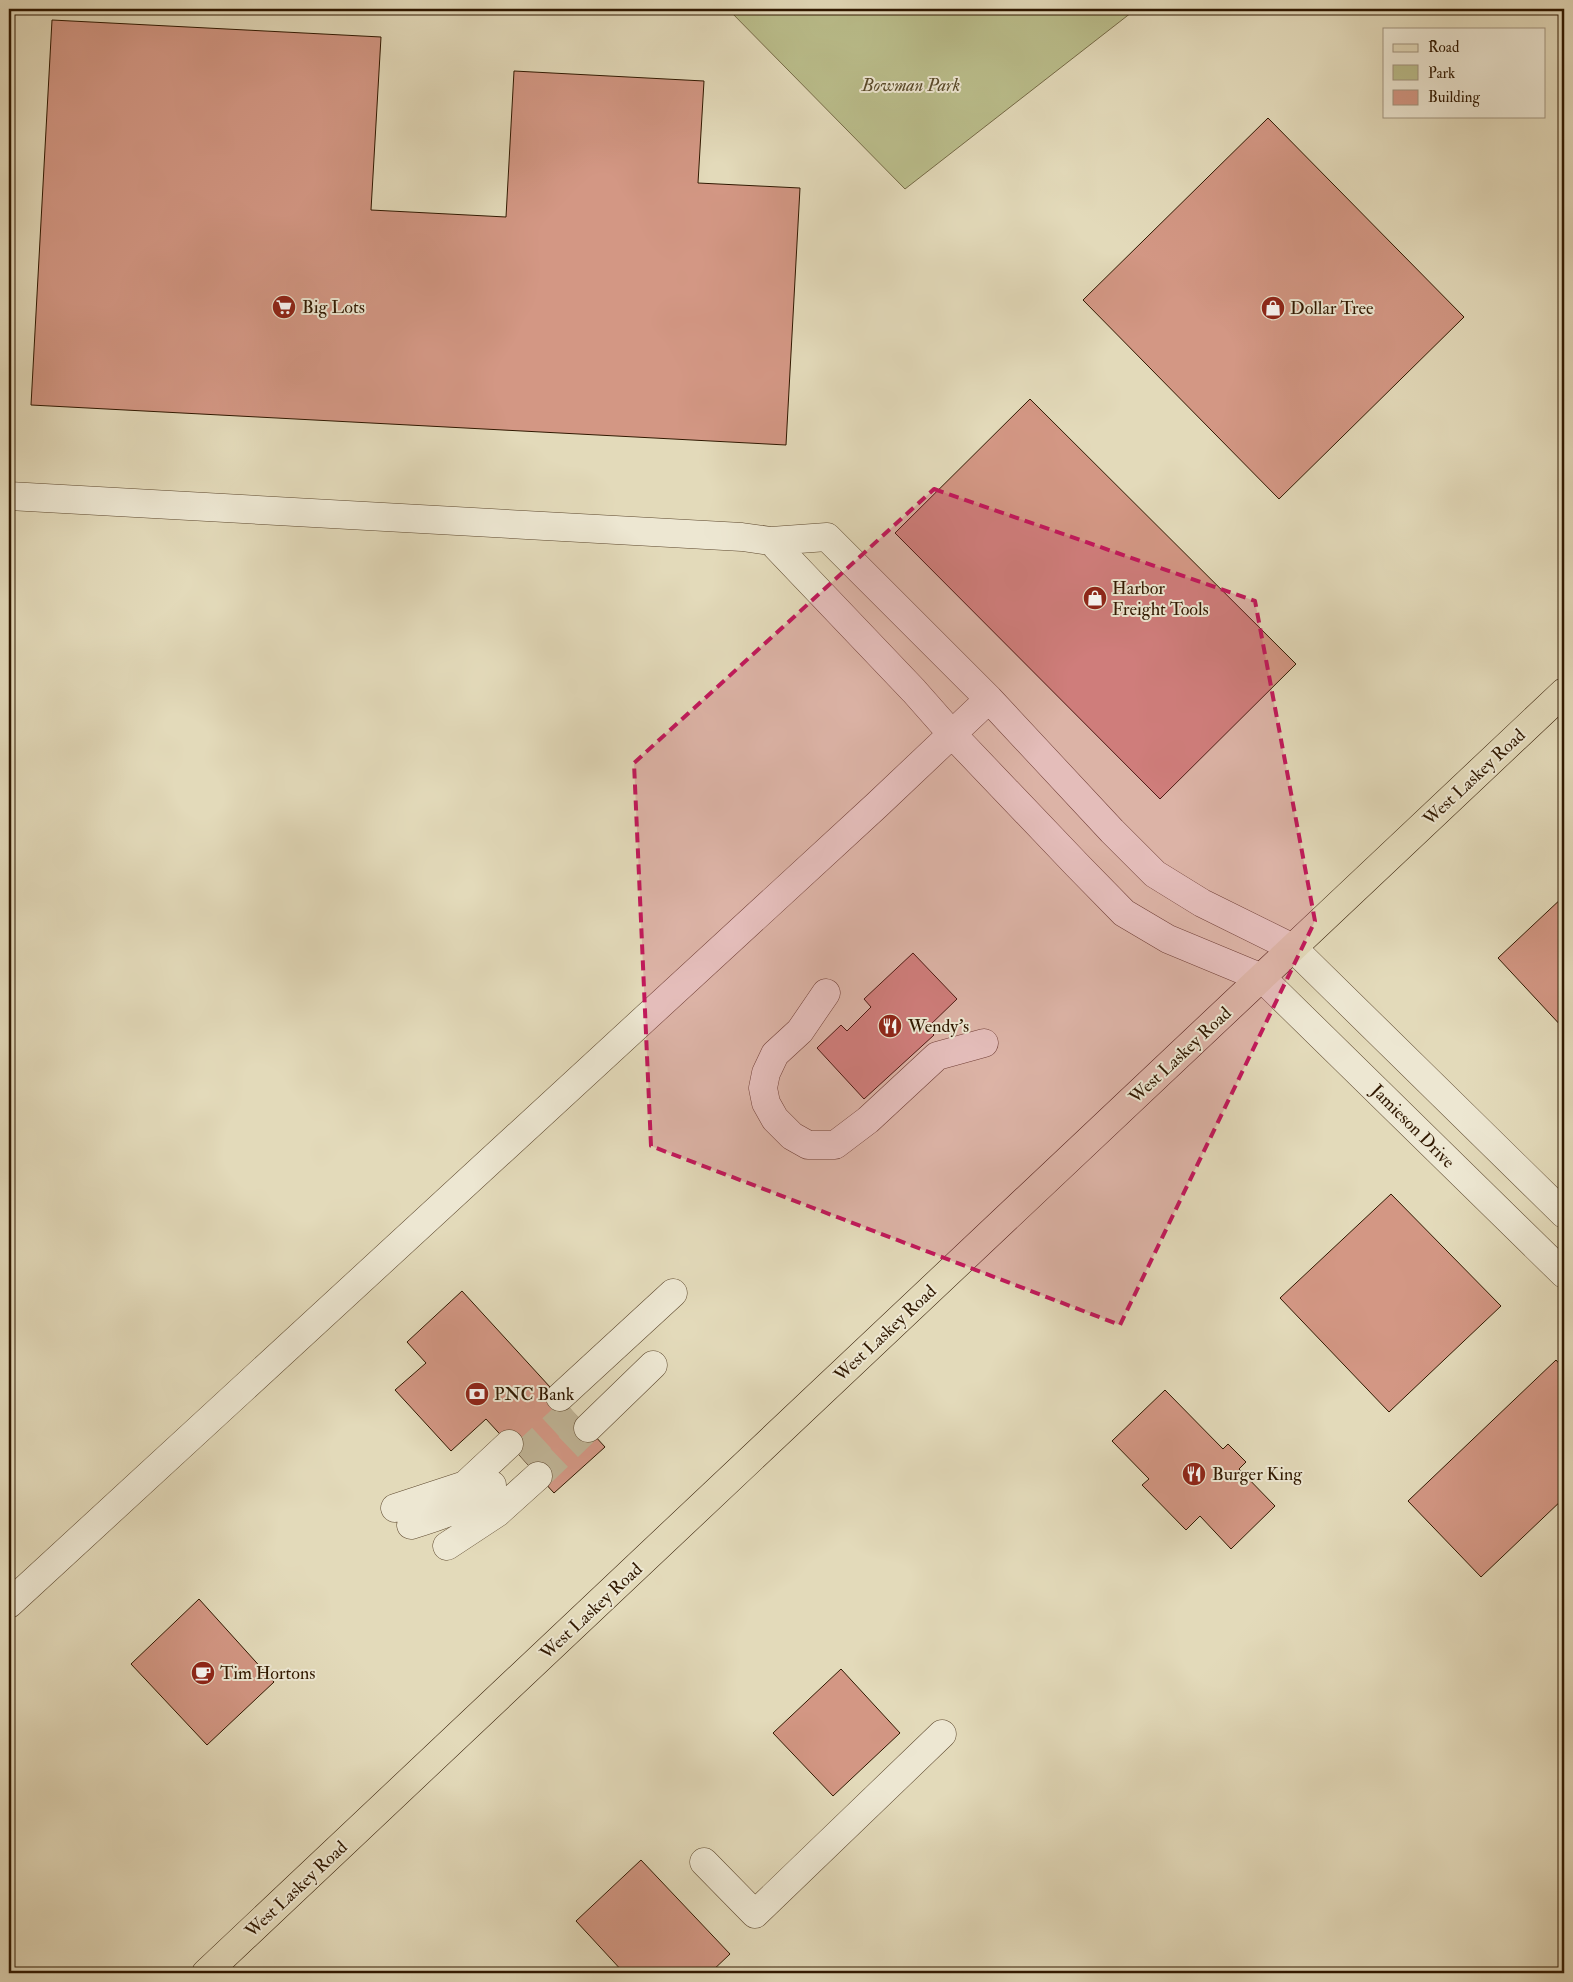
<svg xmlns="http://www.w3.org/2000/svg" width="1573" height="1982" font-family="'IM FELL Double Pica',serif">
<rect width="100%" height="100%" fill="#e3daba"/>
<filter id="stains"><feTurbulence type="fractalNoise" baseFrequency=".004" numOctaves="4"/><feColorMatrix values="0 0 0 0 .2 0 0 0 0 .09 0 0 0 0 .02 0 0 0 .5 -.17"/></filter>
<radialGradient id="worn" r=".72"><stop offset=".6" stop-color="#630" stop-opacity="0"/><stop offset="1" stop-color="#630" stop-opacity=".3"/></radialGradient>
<path fill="#babd8b" stroke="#756a46" d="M728 9H1136L905 189Z"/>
<path fill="#d39784" stroke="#301800" d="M52 20 381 37 371 210 506 217 514 71 704 81 698 183 800 188 786 445 31 405Z
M1268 118 1464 317 1279 499 1083 300Z
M1030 399 1296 664 1160 799 895 533Z
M1564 896V1029L1498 958Z
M913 953 957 999 927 1028 934 1035 864 1099 817 1048 841 1025 847 1031 871 1007 864 999Z
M1391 1194 1501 1306 1389 1412 1280 1298Z
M462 1291 605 1447 554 1493 486 1419 451 1451 395 1390 426 1363 407 1342Z
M1556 1360 1564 1369V1498L1481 1577 1408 1501Z
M1165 1390 1223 1449 1228 1444 1246 1462 1239 1469 1275 1506 1231 1549 1200 1516 1186 1530 1142 1485 1149 1479 1112 1441Z
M199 1599 274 1682 207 1745 131 1664Z
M841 1669 900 1733 833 1796 773 1733Z
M641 1860 730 1954 710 1973H624L576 1921Z"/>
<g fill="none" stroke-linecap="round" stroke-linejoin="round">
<path stroke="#bfb395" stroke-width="28" stroke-dasharray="28 14" stroke-linecap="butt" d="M521 1457 572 1410
M538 1476 588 1428"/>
<g stroke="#5d482e" stroke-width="29">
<path id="minor" d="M9 496 742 537 771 541 827 537 989 699 1112 831 1155 874 1202 903 1293 948 1564 1214
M771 541 914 691 952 734 1077 865 1124 913 1168 939 1262 978 1564 1274
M826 993 800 1031 775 1054 766 1073 763 1088 766 1103 775 1119 792 1136 808 1145H835L868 1120 937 1056 984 1043
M560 1397 673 1293
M588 1428 653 1365
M395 1508 465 1485 509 1444
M411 1525C441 1516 469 1507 492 1485
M447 1546 497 1513 538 1476
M9 1604 877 805 989 699
M704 1862 755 1914 942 1734"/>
</g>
<g stroke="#301800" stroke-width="29">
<path id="major" d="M206 1973 1564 692"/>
</g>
<use href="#minor" stroke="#ede7d2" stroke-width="28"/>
<use href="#major" stroke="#e3daba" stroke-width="28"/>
</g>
<path fill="#c2185b" fill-opacity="0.2" stroke="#c2185b" stroke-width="4" stroke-dasharray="10 6" stroke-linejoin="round" d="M934 489 1255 601 1315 921 1120 1325 651 1146 634 763Z"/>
<defs>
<g id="supermarket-disc" transform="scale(1.25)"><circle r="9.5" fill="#8f2418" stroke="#ede7d2"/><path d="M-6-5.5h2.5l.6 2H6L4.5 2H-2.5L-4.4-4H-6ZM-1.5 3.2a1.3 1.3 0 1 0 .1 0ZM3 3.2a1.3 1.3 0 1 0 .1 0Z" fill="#fff"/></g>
<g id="shop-disc" transform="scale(1.25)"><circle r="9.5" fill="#8f2418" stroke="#ede7d2"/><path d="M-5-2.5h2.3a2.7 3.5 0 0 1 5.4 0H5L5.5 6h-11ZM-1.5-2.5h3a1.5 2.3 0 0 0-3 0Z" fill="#fff"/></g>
<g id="restaurant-disc" transform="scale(1.25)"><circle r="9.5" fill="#8f2418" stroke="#ede7d2"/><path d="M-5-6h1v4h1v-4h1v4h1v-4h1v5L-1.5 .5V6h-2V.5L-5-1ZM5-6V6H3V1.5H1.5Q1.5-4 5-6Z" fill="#fff"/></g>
<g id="bank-disc" transform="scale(1.25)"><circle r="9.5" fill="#8f2418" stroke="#ede7d2"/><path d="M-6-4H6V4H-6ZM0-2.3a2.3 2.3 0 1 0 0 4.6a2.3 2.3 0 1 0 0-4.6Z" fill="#fff"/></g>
<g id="cafe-disc" transform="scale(1.25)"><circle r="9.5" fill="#8f2418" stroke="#ede7d2"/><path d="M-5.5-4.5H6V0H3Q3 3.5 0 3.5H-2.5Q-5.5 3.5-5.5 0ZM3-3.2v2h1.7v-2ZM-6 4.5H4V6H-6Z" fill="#fff"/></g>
</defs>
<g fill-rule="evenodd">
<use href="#supermarket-disc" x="284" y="307"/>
<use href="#shop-disc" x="1273" y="308"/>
<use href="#shop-disc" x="1095" y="598"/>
<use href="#restaurant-disc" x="890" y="1026"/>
<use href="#bank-disc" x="477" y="1394"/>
<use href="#restaurant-disc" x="1194" y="1474"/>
<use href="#cafe-disc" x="203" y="1673"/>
</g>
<g text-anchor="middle" stroke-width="4" stroke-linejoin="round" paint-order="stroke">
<g font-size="18" font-style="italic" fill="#594a2a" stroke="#ede7d2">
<text x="911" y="91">Bowman Park</text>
</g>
<g font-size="18" fill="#301800" stroke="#ede7d2" text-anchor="start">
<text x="302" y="313">Big Lots</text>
<text x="1290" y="314">Dollar Tree</text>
<text x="1112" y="594">Harbor<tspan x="1112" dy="21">Freight Tools</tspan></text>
<text x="908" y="1032">Wendy's</text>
<text x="494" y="1400">PNC Bank</text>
<text x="1212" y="1480">Burger King</text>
<text x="220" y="1679">Tim Hortons</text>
</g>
<g font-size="18" fill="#301800" stroke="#ede7d2">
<text transform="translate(1474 777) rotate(-43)" y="6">West Laskey Road</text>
<text transform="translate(1180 1055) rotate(-43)" y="6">West Laskey Road</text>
<text transform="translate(1413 1126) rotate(45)" y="6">Jamieson Drive</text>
<text transform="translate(885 1333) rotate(-43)" y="6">West Laskey Road</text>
<text transform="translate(591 1611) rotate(-43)" y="6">West Laskey Road</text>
<text transform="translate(296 1889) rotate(-43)" y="6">West Laskey Road</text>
</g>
</g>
<rect width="1573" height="1982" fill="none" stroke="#e3daba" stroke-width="30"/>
<rect x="10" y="10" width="1553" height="1962" fill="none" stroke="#301800" stroke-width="2.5"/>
<rect x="15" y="15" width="1543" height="1952" fill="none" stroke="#301800"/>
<rect x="1383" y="28" width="162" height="90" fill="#ede7d2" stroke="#a1947e"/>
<rect x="1393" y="44" width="25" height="8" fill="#e3daba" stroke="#a1947e"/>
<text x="1428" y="52" font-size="15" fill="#301800">Road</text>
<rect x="1393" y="65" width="25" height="15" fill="#babd8b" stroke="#a1947e"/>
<text x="1428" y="78" font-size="15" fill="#301800">Park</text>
<rect x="1393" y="90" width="25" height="15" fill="#d39784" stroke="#a1947e"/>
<text x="1428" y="102" font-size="15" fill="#301800">Building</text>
<rect width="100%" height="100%" filter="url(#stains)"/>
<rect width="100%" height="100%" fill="url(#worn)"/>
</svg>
